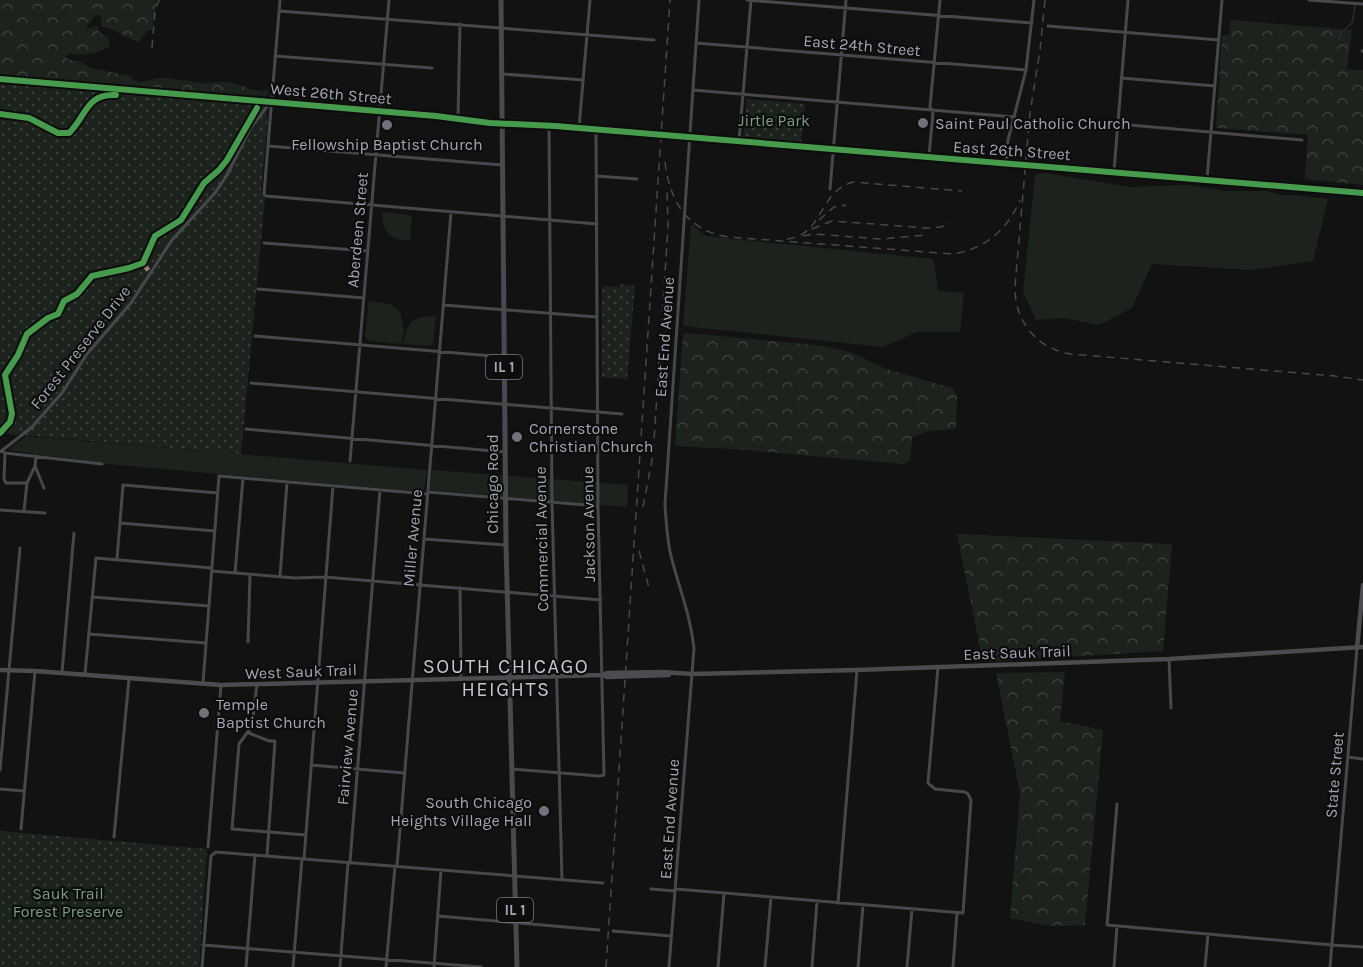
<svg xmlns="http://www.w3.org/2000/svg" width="1363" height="967" font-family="Karla,sans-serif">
<defs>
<pattern id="forest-crowns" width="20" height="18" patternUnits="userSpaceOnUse" patternTransform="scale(1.5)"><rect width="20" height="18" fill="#1c231d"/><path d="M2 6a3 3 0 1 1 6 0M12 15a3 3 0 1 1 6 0" fill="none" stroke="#3a403b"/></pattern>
<pattern id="park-dots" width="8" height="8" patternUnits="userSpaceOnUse" patternTransform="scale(1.5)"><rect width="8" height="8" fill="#1c231d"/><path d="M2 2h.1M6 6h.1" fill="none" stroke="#3a403b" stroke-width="1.8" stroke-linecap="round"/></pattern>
</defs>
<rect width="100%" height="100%" fill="#121213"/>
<path fill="#1c231d" d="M1045 173 1131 187 1188 185 1225 191H1266L1282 195H1294L1328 199 1313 261 1252 270 1152 264 1132 308 1099 325 1064 318 1036 320 1023 292 1035 175Z
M382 212 409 215 412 218 410 241C390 240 382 232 382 212Z
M691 224 706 236 933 259 937 281V291L964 293 960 332H917L883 347 683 326Z
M369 301 390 304 400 312 404 330 401 344 370 341 365 337Z
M436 316 433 344 430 346 403 344C409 319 411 317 436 316Z
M26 436 427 470 424 491 421 492 107 464 8 450Z
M432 470 628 485 627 507 430 490Z"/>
<path fill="url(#forest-crowns)" d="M0 0H157L152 30 147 31 139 42C129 39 110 27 102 27L101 18 99 15 95 16 86 28 88 29 97 26 99 32 109 39V46C101 53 80 57 70 53L65 57 70 60 79 61 91 68 130 76C138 88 148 79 159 78 167 78 175 79 182 80 188 80 195 83 201 83 211 83 222 81 233 83 245 86 255 94 268 90V94L262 98 0 76Z
M1231 20 1352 30 1347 69 1363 70V185L1305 179 1308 135 1216 128 1222 35H1229Z
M687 333 824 346 853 353 886 369 952 388 957 395 956 428C939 432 929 428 912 438L910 460 903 464 734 449 675 446 683 334Z
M957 534 1172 544 1163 651 983 662Z
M1065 672 1060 721 1103 730 1085 925 1049 926 1010 918 1020 793 996 673Z"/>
<path fill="url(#park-dots)" d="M0 81 264 103 268 118 261 192 265 198 241 454 0 433Z
M747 99 805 104 801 142 743 137Z
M621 284 635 286 627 379 602 377V289L604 286 620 287Z
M0 831 207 849 199 967H0Z"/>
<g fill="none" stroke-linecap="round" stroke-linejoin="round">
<path stroke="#272c34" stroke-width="1.5" d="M1339 40 1341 33 1352 23 1355 6"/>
<path stroke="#47484b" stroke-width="3" d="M280 0 264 194 266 196 597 224
M747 0 1032 23
M1309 0 1363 4
M279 11 654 40
M1048 26 1219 40
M696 43 1026 70
M1362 51H1363
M275 56 432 68
M503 74 583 80
M1121 78 1215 86
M693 90 1015 117
M458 118 460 24
M1118 124 1302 140
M549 125 552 502 562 880
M579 128 590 0
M739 141 751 0
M268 146 502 165
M929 156 933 113 930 107 940 0
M1006 163 1008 140 1026 70 1034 0
M1114 171 1128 0
M596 176 637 179
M1207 179 1222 0
M830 189 846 0
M264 243 368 251
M258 289 364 298
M443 305 597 317
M255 336 504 357
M251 383 622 414
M246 429 505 452
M2 451 5 453 102 464
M0 452 31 428 62 393 87 354 131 303 172 240 215 193 227 175 251 127 270 103
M5 453 4 479 6 483H27L35 466 36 456
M350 461 389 0
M35 466 44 488
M428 492 598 506
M0 510 45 513
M24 511 27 483
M120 523 215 531
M424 539 506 545
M117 559 123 485 218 493
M212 571 295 578 325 577 601 600
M235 573 243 478
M280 576 287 482
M460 588 461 678
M92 597 209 606
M89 634 206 643
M248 642 250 575
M1169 659 1171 708
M62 673 74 533
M85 674 96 558 212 568
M203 683 219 476 427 494
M257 684 252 726 239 744 232 829 306 835
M249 733 269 741H275L267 856
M1348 757 1363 759
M311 765 404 773
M512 769 599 776 604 775 598 506 596 130
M0 770 20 548
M0 789 24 791
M1117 804 1107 925 1332 945
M21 829 35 671
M114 837 129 679
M208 847 221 685
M304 859 333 486
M350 862 380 490
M397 866 451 212
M651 889 675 891
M676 889 963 913 971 800 968 794 965 792 935 789 928 783 938 667
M838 903 857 670
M438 916 599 930
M613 931 671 936
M203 945 481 967
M1332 945 1363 947
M202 967 211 856 216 852 603 883
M246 967 255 855
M293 967 302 859
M340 967 348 863
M386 967 395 866
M434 967 441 870
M669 967 694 648C690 613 679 588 671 556 667 539 666 522 665 504L699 0
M718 967 724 893
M765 967 771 897
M812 967 817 901
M858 967 863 905
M907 967 912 909
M953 967 957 913
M1114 967 1117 926
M1205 967 1208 934
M1330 967 1357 648"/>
<path stroke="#4b4c4f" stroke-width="4.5" d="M0 79 436 116 490 123 555 126 1363 193
M1357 648 1363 585
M0 670 35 671 221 685 602 675 607 673 662 672 692 674 857 670 1169 659 1363 647
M603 675 607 677 669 675"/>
<path stroke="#494a4d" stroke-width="5" d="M501 0 506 545 517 967"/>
<path stroke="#47484b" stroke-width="1.5" stroke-dasharray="8 6" stroke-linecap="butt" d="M1045 0 1040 50 1030 113 1015 286C1014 321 1037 349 1071 354L1335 376 1363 380
M152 48 155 11 159 0
M665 162C670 202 687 231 729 237L953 254C985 249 1008 229 1020 200
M819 220 834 207 846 205
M812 229 832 221 927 228 941 227 950 223
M803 236 814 234 881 239 925 235
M787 239C824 235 817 193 853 182L962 191
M643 507 653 455 668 228 667 190
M639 551 649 588
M606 967 670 0"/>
<path stroke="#9e8076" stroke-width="4.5" stroke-dasharray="9 4.5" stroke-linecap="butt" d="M143 263 150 273"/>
<g stroke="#0d0d0e" stroke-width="10">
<path id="cycleway" d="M0 79 436 116 490 123 555 126 1363 193
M0 114 29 118 58 133H69C86 117 86 93 116 95
M0 433 10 422 12 414 5 375 18 355 27 334 48 318 58 314 64 301 77 294 92 276 129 268 143 263 155 236 181 220 204 183 219 170 227 160 257 108"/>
</g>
<use href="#cycleway" stroke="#469c4c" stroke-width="6"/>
</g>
<g fill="#70737c" stroke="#0d0d0e" stroke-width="2">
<circle cx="923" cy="123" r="6"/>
<circle cx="387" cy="125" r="6"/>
<circle cx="517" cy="437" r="6"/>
<circle cx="204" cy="713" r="6"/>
<circle cx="544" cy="811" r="6"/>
</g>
<g text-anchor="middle" stroke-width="4.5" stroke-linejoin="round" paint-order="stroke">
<g fill="#0d0d0e" stroke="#767982" stroke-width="1.5">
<rect x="486" y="355" width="36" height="24" rx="4.5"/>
<rect x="497" y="898" width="36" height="24" rx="4.5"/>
</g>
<g font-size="15" font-weight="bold" fill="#a3a7b4">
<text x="504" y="372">IL 1</text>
<text x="515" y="915">IL 1</text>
</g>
<g font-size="16" fill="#a3a7b4" stroke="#0d0d0e">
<text transform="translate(862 45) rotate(5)" y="6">East 24th Street</text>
<text transform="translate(331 93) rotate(5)" y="6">West 26th Street</text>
<text transform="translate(1012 150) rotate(4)" y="6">East 26th Street</text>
<text transform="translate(357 230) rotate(-85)" y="6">Aberdeen Street</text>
<text transform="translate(664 337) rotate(-86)" y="6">East End Avenue</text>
<text transform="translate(80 347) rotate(-52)" y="6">Forest Preserve Drive</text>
<text transform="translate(492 484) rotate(-90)" y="6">Chicago Road</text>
<text transform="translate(588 524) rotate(-91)" y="6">Jackson Avenue</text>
<text transform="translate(412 538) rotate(-85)" y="6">Miller Avenue</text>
<text transform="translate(541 539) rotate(-91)" y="6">Commercial Avenue</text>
<text transform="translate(1017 652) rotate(-2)" y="6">East Sauk Trail</text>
<text transform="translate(301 671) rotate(-2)" y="6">West Sauk Trail</text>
<text transform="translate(347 747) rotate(-85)" y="6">Fairview Avenue</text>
<text transform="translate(1334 775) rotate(-85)" y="6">State Street</text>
<text transform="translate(669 819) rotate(-86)" y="6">East End Avenue</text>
</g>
<g font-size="16" fill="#7b9e7f" stroke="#0d0d0e">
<text x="774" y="126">Jirtle Park</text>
<text x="68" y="899">Sauk Trail<tspan x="68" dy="18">Forest Preserve</tspan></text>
</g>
<g font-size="16" fill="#a3a7b4" stroke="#0d0d0e" text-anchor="start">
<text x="935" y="129">Saint Paul Catholic Church</text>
<text x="387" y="150" text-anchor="middle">Fellowship Baptist Church</text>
<text x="529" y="434">Cornerstone<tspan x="529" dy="18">Christian Church</tspan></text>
<text x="216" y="710">Temple<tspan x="216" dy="18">Baptist Church</tspan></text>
<text x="532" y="808" text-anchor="end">South Chicago<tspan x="532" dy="18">Heights Village Hall</tspan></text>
</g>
<g font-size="20" letter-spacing="1.5" fill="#c4c7d0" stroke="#0d0d0e">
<text x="506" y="673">SOUTH CHICAGO<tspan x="506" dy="23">HEIGHTS</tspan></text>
</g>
</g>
</svg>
